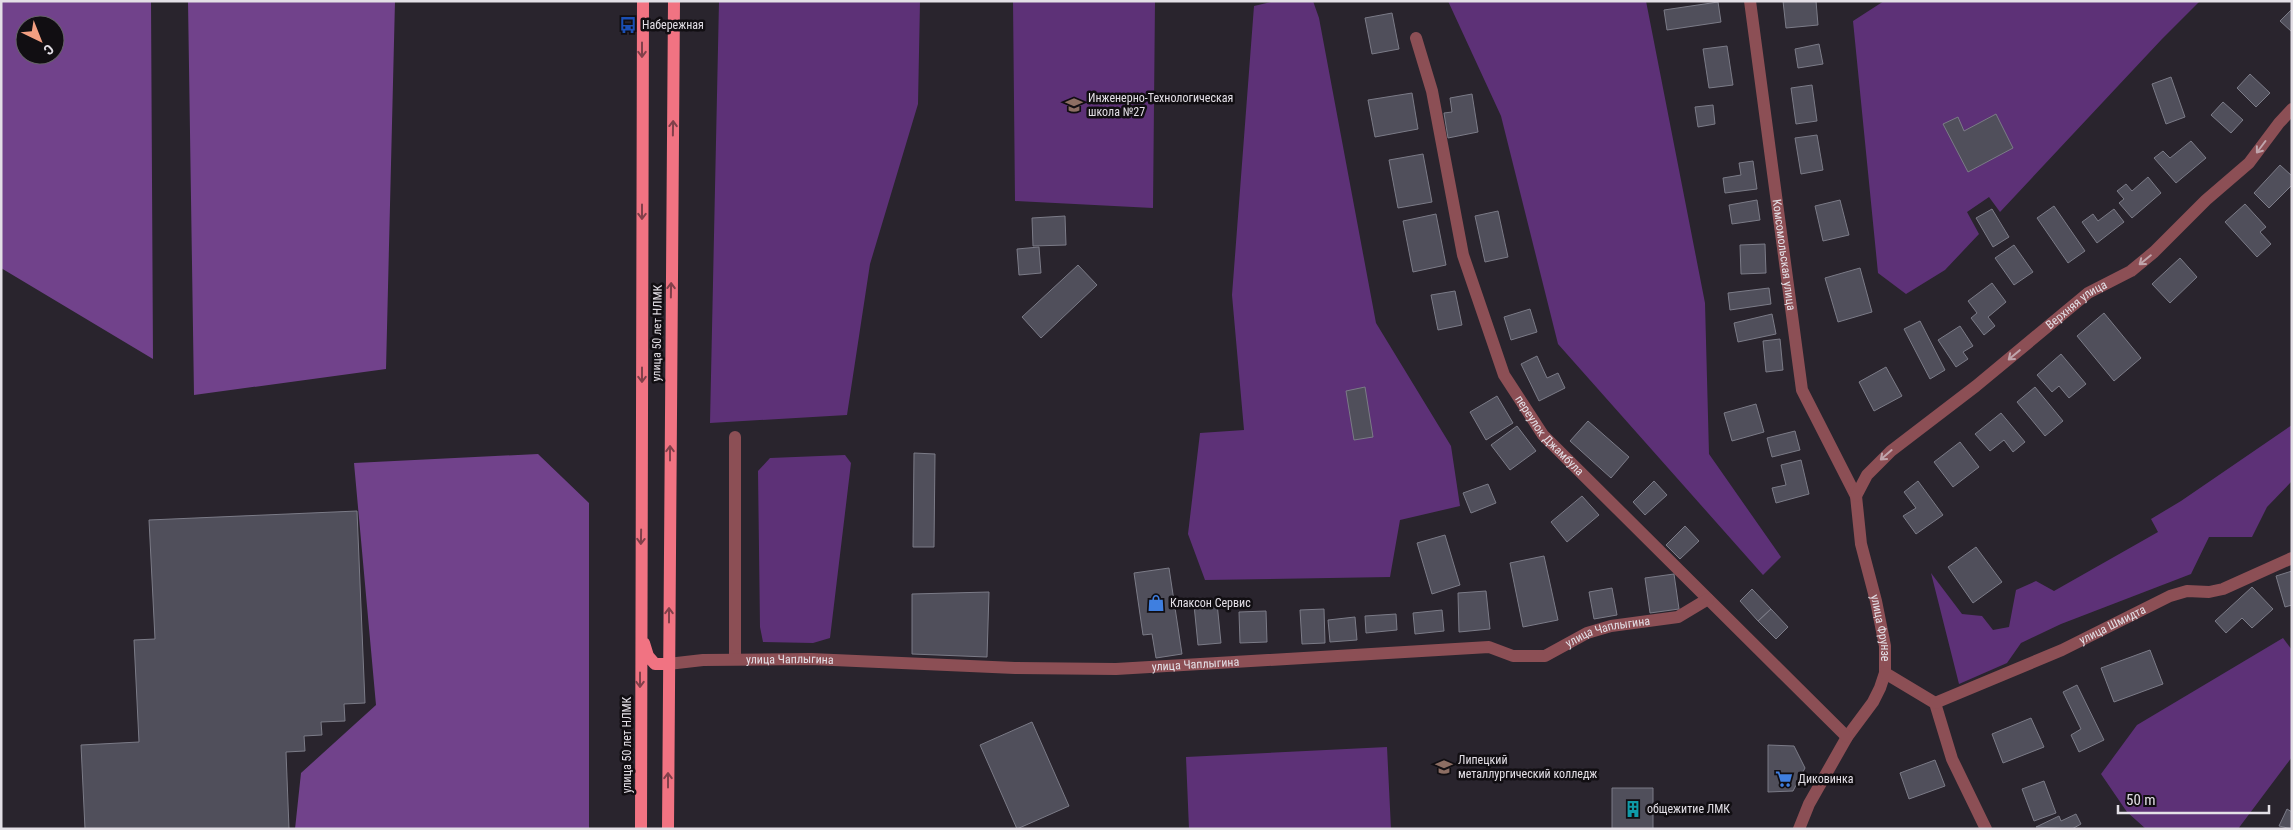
<svg xmlns="http://www.w3.org/2000/svg" width="2293" height="830" font-family="'Roboto Condensed',sans-serif">
<rect width="100%" height="100%" fill="#29242d"/>
<path fill="#5d3177" d="M719 1H920L918 104 870 264 847 415 710 423Z
M1013 1H1155L1153 208 1015 201Z
M1275 1H1313L1319 18 1376 323 1451 446 1460 506 1400 520 1390 577 1205 580 1188 534 1200 433 1244 430 1232 295 1254 6Z
M1448 1H1646L1705 303 1709 454 1781 557 1763 575 1558 344 1501 116Z
M1884 1H2200L2162 39 2000 212 1989 197 1967 212 1979 234 1945 270 1906 294 1878 273 1853 21Z
M2292 425V481L2267 507 2252 537H2209L2191 574 2061 624 2021 643 2007 663 1959 684 1931 573 1962 614 1982 616 1993 630 2009 627 2016 590 2036 581 2054 591 2158 532 2151 519 2181 501Z
M845 455 851 463 830 638 813 643 763 642 760 627 758 471 770 458Z
M2283 638 2292 650V757L2238 829H2146L2127 812 2101 774 2137 725Z
M1387 747 1391 829H1189L1186 757Z"/>
<path fill="#71428b" fill-rule="evenodd" d="M1 1H151L153 359 1 268ZM25 25H55V55H25Z
M188 1H395L386 369 194 395Z
M538 454 589 503V829H295L301 773 376 705 354 463Z"/>
<path fill="#504f5b" stroke="#7b7b87" d="M1783 1H1816L1818 25 1786 28Z
M1718 2 1721 22 1667 30 1664 10Z
M2292 9V32L2280 21Z
M1392 13 1399 49 1372 54 1365 18Z
M1819 44 1823 64 1798 68 1795 49Z
M1727 46 1733 85 1709 88 1703 49Z
M2250 74 2270 93 2256 107 2237 88Z
M2171 77 2185 117 2166 124 2152 84Z
M1812 85 1817 121 1796 124 1791 88Z
M1412 93 1418 129 1375 137 1368 100Z
M1472 94 1478 132 1448 138 1444 113 1452 112 1450 98Z
M2223 102 2243 120 2231 133 2211 115Z
M1713 105 1715 124 1698 127 1695 107Z
M1996 114 2013 148 1968 172 1943 124 1958 117 1964 131Z
M1817 135 1823 170 1801 174 1795 138Z
M2191 141 2206 158 2176 183 2154 158 2163 151 2170 158Z
M1423 154 1432 202 1398 208 1389 160Z
M1753 161 1757 189 1725 193 1723 178 1741 175 1739 163Z
M2280 165 2292 176V185L2269 208 2254 193Z
M2148 177 2161 193 2132 218 2119 203 2124 199 2117 191 2126 184 2132 191Z
M1757 200 1760 220 1732 224 1729 205Z
M1840 200 1849 235 1823 241 1815 206Z
M2245 204 2266 227 2260 232 2271 244 2257 257 2225 222Z
M2054 206 2085 251 2068 263 2037 218Z
M1992 209 2009 237 1993 247 1976 218Z
M2114 209 2124 222 2097 243 2082 222 2093 214 2098 221Z
M1498 211 1508 257 1485 262 1475 216Z
M1436 214 1446 265 1413 272 1403 221Z
M1065 216 1066 245 1033 246 1032 218Z
M1765 244 1766 273 1741 274 1740 245Z
M2014 245 2033 272 2014 285 1995 258Z
M1039 247 1041 273 1019 275 1017 249Z
M2180 258 2197 277 2170 303 2152 284Z
M1078 265 1097 285 1041 338 1022 317Z
M1860 268 1872 312 1838 322 1825 278Z
M1992 283 2006 302 1988 317 1995 326 1984 335 1971 318 1977 313 1968 301Z
M1769 288 1771 304 1730 310 1728 293Z
M1455 291 1462 325 1438 330 1431 295Z
M1530 309 1537 332 1511 340 1504 317Z
M2104 313 2141 358 2114 381 2077 336Z
M1772 314 1776 334 1738 342 1734 323Z
M1920 321 1945 370 1930 379 1904 329Z
M1960 326 1973 346 1963 352 1968 359 1956 367 1938 340Z
M1780 339 1783 370 1766 372 1763 341Z
M2061 354 2086 384 2069 398 2059 386 2052 392 2037 375Z
M1537 356 1547 378 1558 373 1565 388 1539 401 1521 364Z
M1886 367 1902 396 1874 411 1859 382Z
M1365 387 1373 437 1354 440 1346 391Z
M2035 387 2063 421 2045 436 2017 402Z
M1497 396 1513 423 1486 440 1470 412Z
M1756 404 1764 432 1732 441 1724 413Z
M2001 413 2025 442 2013 452 2004 440 1990 451 1975 434Z
M1588 421 1629 457 1611 478 1570 441Z
M1517 426 1536 451 1510 470 1491 445Z
M1795 431 1800 450 1772 457 1767 438Z
M1960 442 1979 467 1953 487 1934 462Z
M914 453 935 454 934 547H913Z
M1801 460 1809 494 1776 503 1772 488 1786 485 1781 465Z
M1654 481 1667 495 1645 515 1633 502Z
M1918 481 1943 515 1916 534 1903 516 1916 508 1904 492Z
M1488 484 1496 503 1471 513 1463 493Z
M1582 496 1599 515 1567 542 1551 522Z
M357 511 365 703 344 704 345 721 321 722 322 735 304 736 305 751 286 752 289 829H85L81 745 139 742 134 640 155 639 149 520Z
M1685 526 1699 541 1680 559 1666 545Z
M1445 535 1460 585 1432 594 1417 543Z
M1976 547 2002 582 1973 603 1948 567Z
M1544 556 1558 620 1523 627 1510 563Z
M1169 568 1182 654 1156 658 1152 634 1143 635 1134 573Z
M2292 571V605L2285 607 2276 576Z
M1674 574 1679 609 1650 613 1645 578Z
M2252 587 2273 609 2252 628 2242 618 2226 633 2215 621Z
M1612 588 1617 615 1594 619 1589 592Z
M1752 589 1771 609 1758 621 1740 601Z
M1486 591 1490 629 1459 632 1458 593Z
M989 592 987 657 912 654V594Z
M1217 603 1221 643 1198 645 1194 605Z
M1324 609 1325 643 1302 644 1300 610Z
M1771 609 1788 627 1776 639 1758 621Z
M1442 610 1444 631 1415 634 1413 613Z
M1266 611 1267 642 1240 643 1239 612Z
M1396 614 1397 630 1366 633 1365 616Z
M1355 617 1357 640 1330 642 1328 620Z
M2150 650 2163 684 2114 702 2101 668Z
M2077 685 2104 740 2079 752 2071 735 2081 729 2063 692Z
M2031 718 2044 747 2003 763 1992 734Z
M1032 722 1069 806 1017 829 980 745Z
M1768 745 1794 746 1805 768 1793 791 1768 792Z
M1935 760 1945 786 1909 799 1900 773Z
M2044 781 2056 813 2034 821 2022 789Z
M1612 788H1653V829H1612Z
M2287 809 2292 812V829L2279 826Z
M2076 814 2081 824 2072 829 2036 827 2059 816 2061 821Z"/>
<g fill="none" stroke-linecap="round" stroke-linejoin="round">
<g stroke="#8c4f55" stroke-width="12">
<path id="s1" d="M1750 1 1802 390 1856 496 1861 544 1876 601 1885 646V673L1880 688 1873 702 1847 737 1809 804 1799 829"/>
<path id="s2" d="M1416 38 1432 91 1463 255 1504 375 1543 435 1847 737"/>
<path id="s3" d="M1856 496 1867 475 1891 451 1976 386 2088 293 2131 271 2154 252 2206 200 2249 163 2279 123 2292 109"/>
<path d="M735 659V437"/>
<path id="s4" d="M668 664 703 660 811 659 1015 668 1116 669 1489 647 1513 656H1545L1587 633 1611 626 1678 617 1708 599"/>
<path d="M1885 673 1935 703 1952 759 1986 829"/>
<path id="s5" d="M1935 703 2062 650 2170 596 2187 591 2209 592 2223 589 2292 558"/>
</g>
<path stroke="#f17382" stroke-width="12" d="M644 643 648 656 655 664H668
M641 829 643 1
M668 829 674 1"/>
</g>
<defs><path id="oneway-shaft" d="M-6 0H5M1.5-3L5.5 0L1.5 3" fill="none" stroke-width="1.6" stroke-linecap="round" stroke-linejoin="round" transform="scale(1.25)"/></defs>
<g stroke="#81404a">
<use href="#oneway-shaft" transform="translate(642 50) rotate(90)"/>
<use href="#oneway-shaft" transform="translate(673 128) rotate(-89)"/>
<use href="#oneway-shaft" transform="translate(642 212) rotate(90)"/>
<use href="#oneway-shaft" transform="translate(671 290) rotate(-89)"/>
<use href="#oneway-shaft" transform="translate(642 375) rotate(90)"/>
<use href="#oneway-shaft" transform="translate(670 453) rotate(-90)"/>
<use href="#oneway-shaft" transform="translate(641 537) rotate(91)"/>
<use href="#oneway-shaft" transform="translate(669 615) rotate(-90)"/>
<use href="#oneway-shaft" transform="translate(640 680) rotate(90)"/>
<use href="#oneway-shaft" transform="translate(668 780) rotate(-90)"/>
</g>
<g stroke="#c0a5ac">
<use href="#oneway-shaft" transform="translate(2261 147) rotate(127)"/>
<use href="#oneway-shaft" transform="translate(2145 260) rotate(141)"/>
<use href="#oneway-shaft" transform="translate(2014 355) rotate(140)"/>
<use href="#oneway-shaft" transform="translate(1886 455) rotate(139)"/>
</g>
<defs>
<g id="bus-bare" transform="scale(1.35)"><path d="M-5-6H5V4H4V6H2V4H-2V6H-4V4H-5ZM-3.5-4V0h7V-4ZM-3.5 1.2v1.5H-2V1.2ZM2 1.2v1.5H3.5V1.2Z" fill="#1a4fb4" stroke="#110e12" stroke-width="2.5" paint-order="stroke"/></g>
<g id="school-bare" transform="scale(1.35)"><path d="M0-5L7-2L0 1L-7-2ZM-4 1L0 2.5L4 1V4Q0 6-4 4Z" fill="#8d6e63" stroke="#110e12" stroke-width="2.5" paint-order="stroke"/></g>
<g id="shop-bare" transform="scale(1.35)"><path d="M-5-2.5h2.3a2.7 3.5 0 0 1 5.4 0H5L5.5 6h-11ZM-1.5-2.5h3a1.5 2.3 0 0 0-3 0Z" fill="#3f7fe0" stroke="#110e12" stroke-width="2.5" paint-order="stroke"/></g>
<g id="university-bare" transform="scale(1.35)"><path d="M0-5L7-2L0 1L-7-2ZM-4 1L0 2.5L4 1V4Q0 6-4 4Z" fill="#8d6e63" stroke="#110e12" stroke-width="2.5" paint-order="stroke"/></g>
<g id="supermarket-bare" transform="scale(1.35)"><path d="M-6-5.5h2.5l.6 2H6L4.5 2H-2.5L-4.4-4H-6ZM-1.5 3.2a1.3 1.3 0 1 0 .1 0ZM3 3.2a1.3 1.3 0 1 0 .1 0Z" fill="#3f7fe0" stroke="#110e12" stroke-width="2.5" paint-order="stroke"/></g>
<g id="building-bare" transform="scale(1.35)"><path d="M-4-6H4V6H1V3H-1V6H-4ZM-2.5-4.3h1.7v1.8h-1.7ZM.8-4.3h1.7v1.8H.8ZM-2.5-1h1.7V.8h-1.7ZM.8-1h1.7V.8H.8Z" fill="#0f9aa8" stroke="#110e12" stroke-width="2.5" paint-order="stroke"/></g>
</defs>
<g fill-rule="evenodd">
<use href="#bus-bare" x="628" y="25"/>
<use href="#school-bare" x="1074" y="105"/>
<use href="#shop-bare" x="1156" y="603"/>
<use href="#university-bare" x="1444" y="767"/>
<use href="#supermarket-bare" x="1784" y="779"/>
<use href="#building-bare" x="1633" y="809"/>
</g>
<g text-anchor="middle" stroke-width="5" stroke-linejoin="round" paint-order="stroke">
<g font-size="12" fill="#e3dfe6" stroke="#110e12" text-anchor="start">
<text x="642" y="29">Набережная</text>
<text x="1088" y="102">Инженерно-Технологическая<tspan x="1088" dy="14">школа №27</tspan></text>
<text x="1170" y="607">Клаксон Сервис</text>
<text x="1458" y="764">Липецкий<tspan x="1458" dy="14">металлургический колледж</tspan></text>
<text x="1798" y="783">Диковинка</text>
<text x="1647" y="813">общежитие ЛМК</text>
</g>
<g font-size="12" fill="#e3dfe6" stroke="#110e12">
<text dy="4" stroke="none"><textPath href="#s1" startOffset="256">Комсомольская улица</textPath></text>
<text dy="4" stroke="none"><textPath href="#s3" startOffset="294">Верхняя улица</textPath></text>
<text transform="translate(657 333) rotate(-89)" y="4">улица 50 лет НЛМК</text>
<text dy="4" stroke="none"><textPath href="#s2" startOffset="425">переулок Джамбула</textPath></text>
<text dy="4" stroke="none"><textPath href="#s5" startOffset="194">улица Шмидта</textPath></text>
<text dy="4" stroke="none"><textPath href="#s1" startOffset="646">улица Фрунзе</textPath></text>
<text dy="4" stroke="none"><textPath href="#s4" startOffset="948">улица Чаплыгина</textPath></text>
<text dy="4" stroke="none"><textPath href="#s4" startOffset="122">улица Чаплыгина</textPath></text>
<text dy="4" stroke="none"><textPath href="#s4" startOffset="528">улица Чаплыгина</textPath></text>
<text transform="translate(627 745) rotate(-90)" y="4">улица 50 лет НЛМК</text>
</g>
</g>
<rect width="2293" height="830" fill="none" stroke="#e3dfe6" stroke-width="5"/>
<g transform="translate(40 40) rotate(137)"><circle r="24" fill="#110e12" stroke="#656267"/>
<path d="M0-4L9 19L0 12L-9 19Z" fill="#f39f82"/>
<text y="-8" font-size="14" font-weight="bold" text-anchor="middle" fill="#e3dfe6">С</text>
</g>
<path d="M2118 805v8h151v-8" fill="none" stroke="#e3dfe6" stroke-width="2.5"/>
<text x="2126" y="805" font-size="15" fill="#e3dfe6" stroke="#110e12" stroke-width="4" paint-order="stroke">50 m</text>
</svg>
